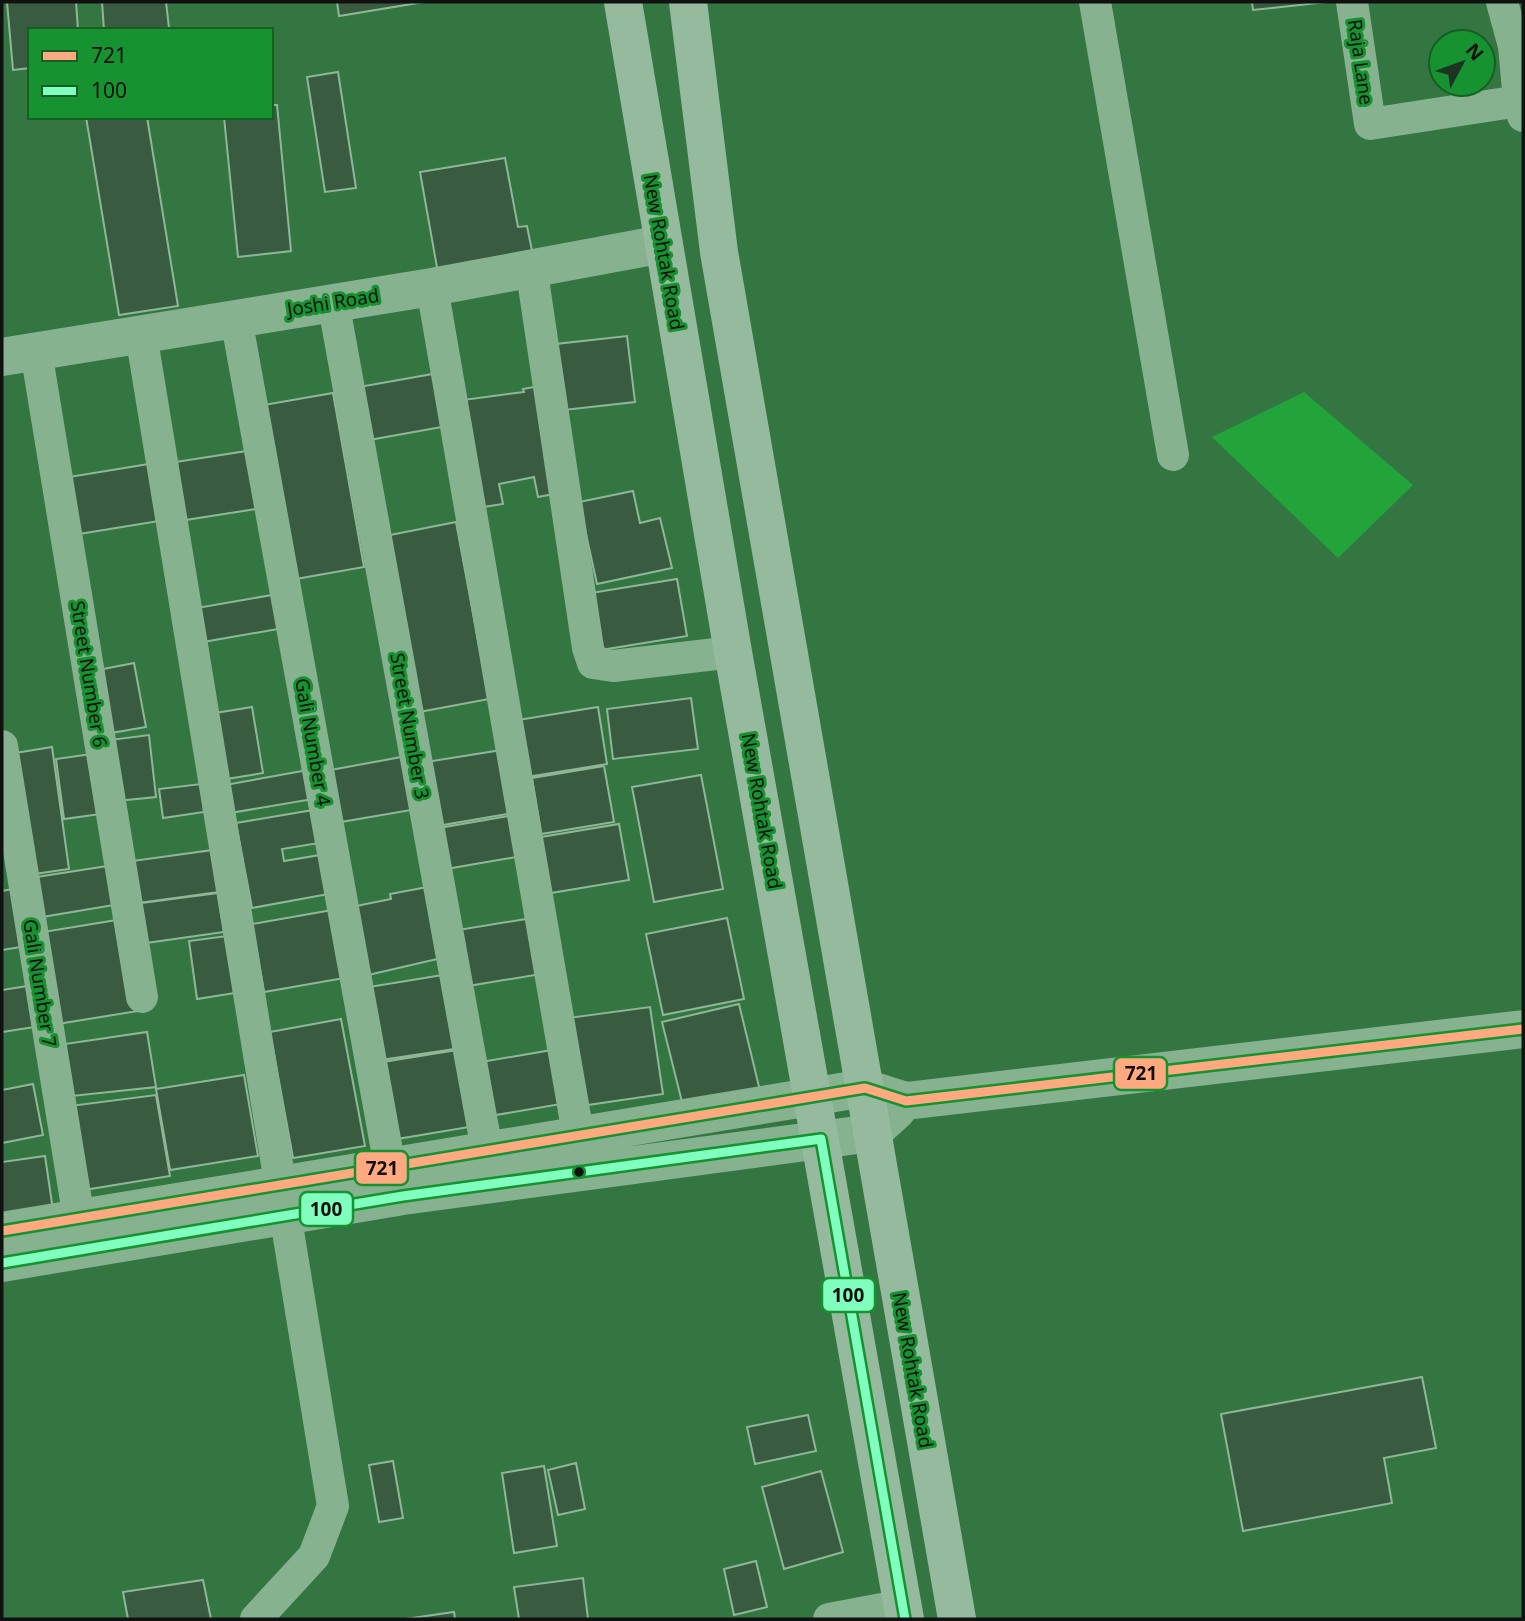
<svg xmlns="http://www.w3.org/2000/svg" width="1525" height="1621" font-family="'Noto Sans',sans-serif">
<rect width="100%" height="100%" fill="#337641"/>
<path fill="#22a43b" d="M1304 392 1413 485 1338 558 1212 437Z"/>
<path fill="#395c40" stroke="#8fb797" stroke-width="2" d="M7 2H76L78 30H30V68L13 70Z
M102 2H166L169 28 104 30Z
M337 2H424L339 16Z
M1252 2H1327L1253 10Z
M338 72 356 188 325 192 307 77Z
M271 105H277L291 251 238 257 224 117H271Z
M86 117H147L178 306 119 315Z
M505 158 518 227 527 226 533 256 438 273 420 172Z
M627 336 635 402 564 410 556 344Z
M444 372 453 425 369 440 359 387Z
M539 386 559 493 538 497 534 477 499 484 503 504 483 507 463 400 524 392 523 389Z
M333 393 364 567 290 580 258 406Z
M247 451 256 509 179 521 169 463Z
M149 464 159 521 79 534 69 477Z
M633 491 640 523 660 518 672 568 597 584 579 502Z
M456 522 489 699 419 712 385 536Z
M677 579 687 636 601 650 591 593Z
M272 595 278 629 203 642 197 608Z
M134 663 146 727 105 734 93 671Z
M691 698 698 749 613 759 607 709Z
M252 707 263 773 220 780 209 714Z
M598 707 607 764 527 777 518 720Z
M149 735 156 797 117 801 110 740Z
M52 747 69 869 27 875 9 754Z
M508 749 519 812 437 826 426 762Z
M99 753 108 813 64 819 56 759Z
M407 756 417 809 335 823 325 771Z
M604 766 614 822 541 834 532 778Z
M308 770 313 799 230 813 225 785Z
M701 775 723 889 654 902 632 787Z
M201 784 204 812 163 818 159 789Z
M319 809 325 842 282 849 284 861 326 854 334 893 252 908 236 823Z
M515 815 522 856 446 869 439 828Z
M619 824 629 880 545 894 535 838Z
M213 850 219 892 131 904 125 862Z
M114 865 120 904 36 918 30 878Z
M433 886 446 957 368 975 356 906 391 899 390 894Z
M17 888 27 946 2 950V891Z
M218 893 224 932 139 944 134 904Z
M338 909 350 977 264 992 252 924Z
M532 918 541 974 462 987 452 931Z
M727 918 744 999 663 1015 646 934Z
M123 919 138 1011 51 1025 37 933Z
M227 936 235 993 197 999 189 941Z
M449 974 461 1048 381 1060 369 987Z
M34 985 41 1026 2 1032V990Z
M739 1004 761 1095 685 1114 662 1022Z
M650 1007 663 1094 581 1106 568 1018Z
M341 1019 365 1146 293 1158 270 1032Z
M147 1032 156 1087 72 1096 65 1044Z
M463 1049 475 1126 391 1140 377 1063Z
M552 1050 561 1104 490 1116 481 1062Z
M244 1075 258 1156 170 1170 156 1089Z
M33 1084 43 1135 2 1143V1090Z
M156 1095 170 1176 84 1190 70 1106Z
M45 1156 54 1217 2 1225V1162Z
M1422 1377 1436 1448 1384 1458 1392 1503 1243 1531 1221 1414Z
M808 1415 816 1451 755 1464 747 1427Z
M393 1461 403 1518 379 1522 369 1465Z
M576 1463 585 1509 558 1515 548 1470Z
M544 1466 557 1546 514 1553 502 1473Z
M821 1471 843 1552 784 1569 762 1487Z
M756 1561 767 1607 734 1615 724 1569Z
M583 1578 588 1619H519L514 1587Z
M203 1580 211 1619H128L123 1592Z
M454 1612 455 1619H405Z"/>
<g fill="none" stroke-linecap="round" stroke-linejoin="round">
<path stroke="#87b290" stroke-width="32" d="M1095 2 1173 455
M1352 2 1370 124 1519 101 1523 116
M1502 2 1514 46 1519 101
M531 266 588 648 593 663 613 666 733 652
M432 287 578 1134
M333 301 487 1150
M236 318 390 1167
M141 334 333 1506 314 1556 256 1619
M36 351 142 997
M2 746 79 1219
M829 1619 903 1605"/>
<path stroke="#87b290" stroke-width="38" d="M2 357 432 287 663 244
M2 1231 865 1088 906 1101 1523 1029
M2 1263 403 1196 872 1133 897 1110"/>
<path stroke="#96ba9d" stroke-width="38" d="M623 2 733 652 905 1619
M688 2 719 252 957 1619"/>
<g stroke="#179230" stroke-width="14">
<path id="bus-1" d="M2 1231 865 1088 906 1101 1523 1029"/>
</g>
<g stroke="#179230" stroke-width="14">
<path id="bus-2" d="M2 1263 403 1196 821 1139 905 1619"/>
</g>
<use href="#bus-1" stroke="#ffa980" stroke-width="9"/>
<use href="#bus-2" stroke="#80ffbe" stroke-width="9"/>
</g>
<circle fill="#111" stroke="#179230" stroke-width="2.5" cx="579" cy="1172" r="6"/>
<g text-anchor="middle" stroke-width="6" stroke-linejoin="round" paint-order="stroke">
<g font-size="19" fill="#111" stroke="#179230">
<text transform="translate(1361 62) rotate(82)" y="7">Raja Lane</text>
<text transform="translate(664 252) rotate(80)" y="7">New Rohtak Road</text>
<text transform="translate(333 302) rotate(-9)" y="7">Joshi Road</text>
<text transform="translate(89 674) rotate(81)" y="7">Street Number 6</text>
<text transform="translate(410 726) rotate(80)" y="7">Street Number 3</text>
<text transform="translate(313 742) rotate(80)" y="7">Gali Number 4</text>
<text transform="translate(762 811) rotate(80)" y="7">New Rohtak Road</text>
<text transform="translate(40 983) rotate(81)" y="7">Gali Number 7</text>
<text transform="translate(913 1370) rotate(80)" y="7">New Rohtak Road</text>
</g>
</g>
<g stroke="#179230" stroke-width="2.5">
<rect x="1114" y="1057" width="53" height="33" rx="7" fill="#ffa980"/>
<rect x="355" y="1151" width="53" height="34" rx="7" fill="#ffa980"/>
<rect x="300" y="1192" width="53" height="34" rx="7" fill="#80ffbe"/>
<rect x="822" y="1278" width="53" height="34" rx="7" fill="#80ffbe"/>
</g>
<g font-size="19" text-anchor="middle" font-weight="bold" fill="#111">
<text x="1141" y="1080">721</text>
<text x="382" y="1175">721</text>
<text x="326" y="1216">100</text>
<text x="848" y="1302">100</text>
</g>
<rect width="1525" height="1621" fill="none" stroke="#111111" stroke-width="7"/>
<rect x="28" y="28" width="245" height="91" fill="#179230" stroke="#155e24" stroke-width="2"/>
<rect x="42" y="51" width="35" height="10" fill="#ffa980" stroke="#155e24" stroke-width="2"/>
<text x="91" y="63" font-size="21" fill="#111111">721</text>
<rect x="42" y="86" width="35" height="10" fill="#80ffbe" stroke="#155e24" stroke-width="2"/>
<text x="91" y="98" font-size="21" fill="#111111">100</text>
<g transform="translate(1462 63) rotate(49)"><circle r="33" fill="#179230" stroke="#155e24" stroke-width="2"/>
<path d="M0-5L12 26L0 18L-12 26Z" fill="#1d3422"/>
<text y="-10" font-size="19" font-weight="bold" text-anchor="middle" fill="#111111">N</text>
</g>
</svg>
